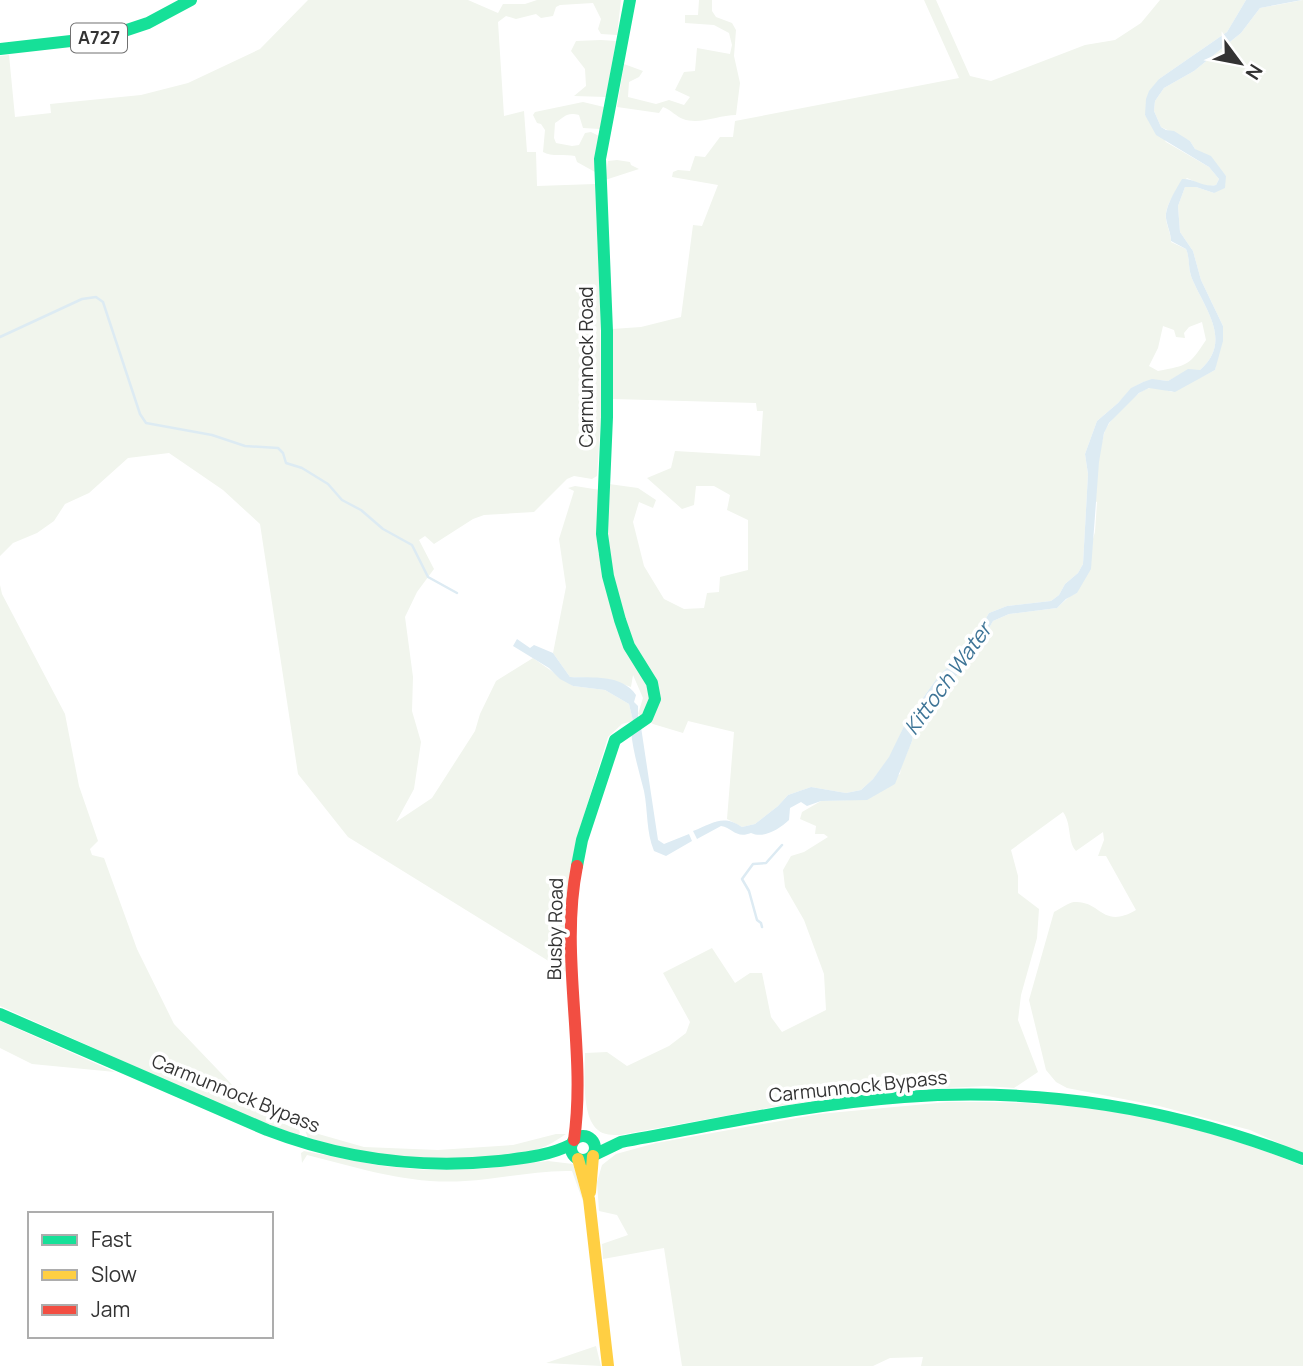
<svg xmlns="http://www.w3.org/2000/svg" width="1303" height="1366" font-family="Manrope,sans-serif">
<rect width="100%" height="100%" fill="#fff"/>
<path fill="#f1f5ed" fill-rule="evenodd" d="M308 0H468L498 13 503 4H525L537 0H621L617 35 601 34 598 29 601 19 593 3 560 5 556 7 553 16 541 18 536 14 516 19 506 16 498 22 504 116 524 111 527 152H536L537 186 595 184 600 303 601 416 597 476 592 479 574 476 567 479 534 512 484 515 473 519 434 544 425 536 419 540 434 569 417 592 405 617 413 677 412 711 421 742 414 789 396 822 432 798 475 731 480 714 496 681 533 658 573 686 605 690 629 704 633 721 622 724 608 737 576 841 567 894 568 973 348 837 298 774 260 524 223 490 169 453 128 458 89 493 65 504 54 521 37 533 13 543 0 556V56L9 55 15 117 51 113 50 104 141 95 188 83 260 49Z
M699 0H712V11L716 17 732 23 736 30 734 56 740 83 736 115C719 115 700 125 683 119 677 117 671 110 663 107L659 113 617 107 624 64 643 71 639 77 629 82 628 97 656 104 669 100 684 105 690 97 675 90 684 72 695 71 697 48 730 54 732 45 729 33 714 25 685 23V15H698Z
M924 0H936L970 76 991 81 1085 45 1115 40 1141 23 1160 0H1246L1227 32 1159 79 1145 115 1166 142 1209 167 1219 179 1216 185 1206 187 1187 178C1178 186 1164 206 1166 219 1167 227 1171 233 1171 242L1186 249C1190 257 1188 267 1191 276 1203 307 1234 340 1200 370H1188L1168 381 1160 380 1143 382 1132 388 1118 403 1097 421 1085 454 1088 474 1083 564 1078 573 1065 584 1059 595 1051 601 1007 606 989 613 973 641 937 678 906 722 890 757 873 779 861 790 846 793 811 787 788 795 778 806 755 824 742 827 727 819 734 732 688 721 683 733 653 724 638 714 643 698 633 675 631 687 608 679 570 677 553 653 566 587 559 539 574 491 568 488 575 486 600 490 598 554 607 552 609 484 638 488 656 500 653 508 639 502 633 522 644 566 664 599 684 609 704 608 707 593 719 592 720 577 748 570V520L727 510 730 495 714 486H696L694 505 682 509 647 478 671 468 675 451 760 456 763 411H757L756 403 613 399 612 329 641 327 681 317 693 225 702 226 718 185 672 177 673 172 678 170 690 171 695 156 705 157 720 137H733L735 121 959 78ZM1202 322 1206 340C1189 366 1188 365 1158 371L1149 366 1158 348 1163 326 1174 330 1176 337 1185 338 1184 333 1189 327Z
M1303 0V1154L1250 1130 1159 1106 1067 1088 1056 1082 1046 1070 1029 1000 1054 912C1060 909 1068 903 1074 902 1101 900 1102 930 1136 910L1106 856H1098L1104 840 1103 832 1076 851C1067 841 1072 824 1063 812L1011 850 1018 876V893L1039 909 1037 938 1021 995 1018 1020 1038 1072 1014 1088 986 1086 885 1091 779 1106 620 1135C613 1135 603 1135 598 1130 581 1117 585 1073 585 1053L607 1052 627 1066 669 1046 686 1033 690 1022 663 973 712 948 735 983 750 973H762L771 1017 782 1032 826 1010 824 974 804 920 785 887 783 870 791 856 804 852 828 837 824 834H815L816 826 800 819 802 812 821 801 853 800 900 774 901 767 912 741 914 728 929 705 971 660 993 621 1009 614 1057 608 1070 596 1077 593 1095 532 1097 502 1094 501C1097 479 1098 455 1104 434 1107 421 1137 390 1150 388 1158 386 1165 390 1172 392L1215 370 1223 326 1201 280 1193 251 1180 232 1178 206 1185 187H1196L1214 193 1226 176 1195 149 1190 141 1161 127 1154 111 1155 101 1164 88 1194 71 1241 33 1260 8Z
M601 40 616 41 606 97 574 96 586 86 585 69 571 51 576 41Z
M583 102 604 107 600 129 583 128 579 115C566 112 565 117 555 123L554 138 556 143 572 146 579 145 585 133 591 132 599 136 595 172 577 162 575 156C566 154 551 157 543 152L545 130 541 124 537 123 533 115 535 112Z
M617 160 630 162 631 165 639 169 605 180 608 161Z
M0 585 2 594 65 714 79 786 98 841 90 849 92 855 104 858 137 949 174 1024 260 1114 299 1130 300 1133 298 1135 248 1117 0 1006Z
M0 1021 115 1072 32 1064 0 1048Z
M948 1102C973 1102 998 1102 1023 1103 1116 1106 1217 1130 1303 1166V1366H921L923 1357 890 1358 873 1366H682L664 1248 603 1259 602 1244 628 1235 617 1215 599 1211 597 1182 602 1165 616 1154 656 1143 819 1114Z
M302 1123 311 1126 315 1133 364 1147 438 1150 513 1145 556 1134H566C557 1140 548 1146 538 1149 501 1161 420 1161 382 1155 357 1151 332 1144 308 1138Z
M304 1151 382 1166 425 1170 482 1169 548 1161 573 1164 585 1207 572 1171C536 1170 500 1179 465 1181 410 1185 359 1168 307 1155L302 1163 301 1153Z
M596 1346 601 1366 546 1363Z"/>
<path fill="#ddebf3" d="M1246 0H1302L1260 8 1241 33 1194 71 1164 88 1155 101 1154 111 1161 127 1166 130 1174 131 1190 141 1195 149 1211 156 1226 176 1225 188 1214 193 1196 187H1185L1178 206 1180 232 1193 251 1201 280 1223 326V341L1215 370 1175 392 1149 388 1139 393 1109 423 1104 433 1099 462 1091 569 1077 593 1066 599 1057 608 1009 614 993 621 971 660 929 705 914 728 912 741 895 784 867 800 821 801 807 806 801 802 790 808 789 820C779 829 764 839 751 833 736 839 733 828 721 826L697 839 693 831C713 823 723 814 742 827L755 824 778 806 788 795 811 787 846 793 861 790 873 779 889 757 906 722 937 678 973 641 989 613 1007 606 1051 601 1059 595 1065 584 1078 573 1083 564 1088 474 1085 454 1097 421 1118 403 1131 388 1143 382 1152 379 1168 381 1188 369 1200 370C1234 340 1203 307 1191 276 1188 267 1190 258 1186 249L1171 241C1171 233 1167 226 1166 218 1165 206 1177 188 1182 179 1194 178 1203 188 1216 185L1219 179 1209 167 1156 135 1145 115 1146 99 1149 91 1159 79 1227 32Z
M517 639 530 648 534 645 553 653 570 677C592 678 622 674 636 695L634 702 638 706V720L633 721 629 704 605 690 573 686 560 679 549 668 513 646Z
M641 727 658 840 664 844 689 834 692 841 666 856 654 851C646 832 648 811 644 791 639 771 633 752 631 731Z"/>
<g fill="none" stroke-linecap="round" stroke-linejoin="round">
<path stroke="#ddebf3" stroke-width="2.5" d="M0 337 82 299 96 297 103 302 140 414 146 423 212 435 245 446 278 448 283 453 286 463 302 468 328 484 342 500 361 510 383 529 412 545 428 577 457 593
M762 927 761 923 757 920 749 891 742 879 753 864 766 863 782 845"/>
<path stroke="#16e098" stroke-width="12" d="M0 49 106 37 148 23 191 0
M577 866 582 840 615 740 647 718 655 699 652 683 629 646 620 620 608 576 602 534 607 417V331L600 159 630 0
M0 1014 267 1130C342 1159 419 1169 499 1161 524 1158 549 1156 572 1144
M571 1148a12 12 0 1 1 24 0a12 12 0 1 1-24 0Z
M594 1155 621 1142C715 1125 808 1104 904 1097 1043 1087 1173 1108 1303 1159"/>
<path stroke="#ffcf43" stroke-width="12" d="M578 1159 589 1199 608 1366
M590 1192 593 1156"/>
<path stroke="#f24e42" stroke-width="12" d="M574 1140C587 1050 559 956 577 866"/>
</g>
<g text-anchor="middle" stroke-width="7" stroke-linejoin="round" paint-order="stroke">
<rect fill="#fff" stroke="#707070" stroke-width="2" x="71" y="23.5" width="56" height="29" rx="5"/>
<g font-size="18" font-weight="bold" fill="#333">
<text x="99" y="44">A727</text>
</g>
<g font-size="19" fill="#333" stroke="#fff">
<text transform="translate(586 367) rotate(-90)" y="7">Carmunnock Road</text>
<text transform="translate(555 929) rotate(-89)" y="7">Busby Road</text>
<text transform="translate(858 1086) rotate(-6)" y="7">Carmunnock Bypass</text>
<text transform="translate(236 1093) rotate(22)" y="7">Carmunnock Bypass</text>
</g>
<g font-size="21" font-style="italic" fill="#3f7597" stroke="#fff">
<text transform="translate(948 679) rotate(-54)" y="7">Kittoch Water</text>
</g>
</g>
<rect x="28" y="1212" width="245" height="126" fill="#ffffff" stroke="#adadad" stroke-width="2"/>
<rect x="42" y="1235" width="35" height="10" fill="#16e098" stroke="#adadad" stroke-width="2"/>
<text x="91" y="1247" font-size="21" fill="#333333">Fast</text>
<rect x="42" y="1270" width="35" height="10" fill="#ffcf43" stroke="#adadad" stroke-width="2"/>
<text x="91" y="1282" font-size="21" fill="#333333">Slow</text>
<rect x="42" y="1305" width="35" height="10" fill="#f24e42" stroke="#adadad" stroke-width="2"/>
<text x="91" y="1317" font-size="21" fill="#333333">Jam</text>
<g transform="translate(1240 63) rotate(122)" stroke="#ffffff" stroke-width="5" paint-order="stroke">
<path d="M0-5L12 26L0 18L-12 26Z" fill="#333333"/>
<text y="-10" font-size="19" font-weight="bold" text-anchor="middle" fill="#333333">N</text>
</g>
</svg>
